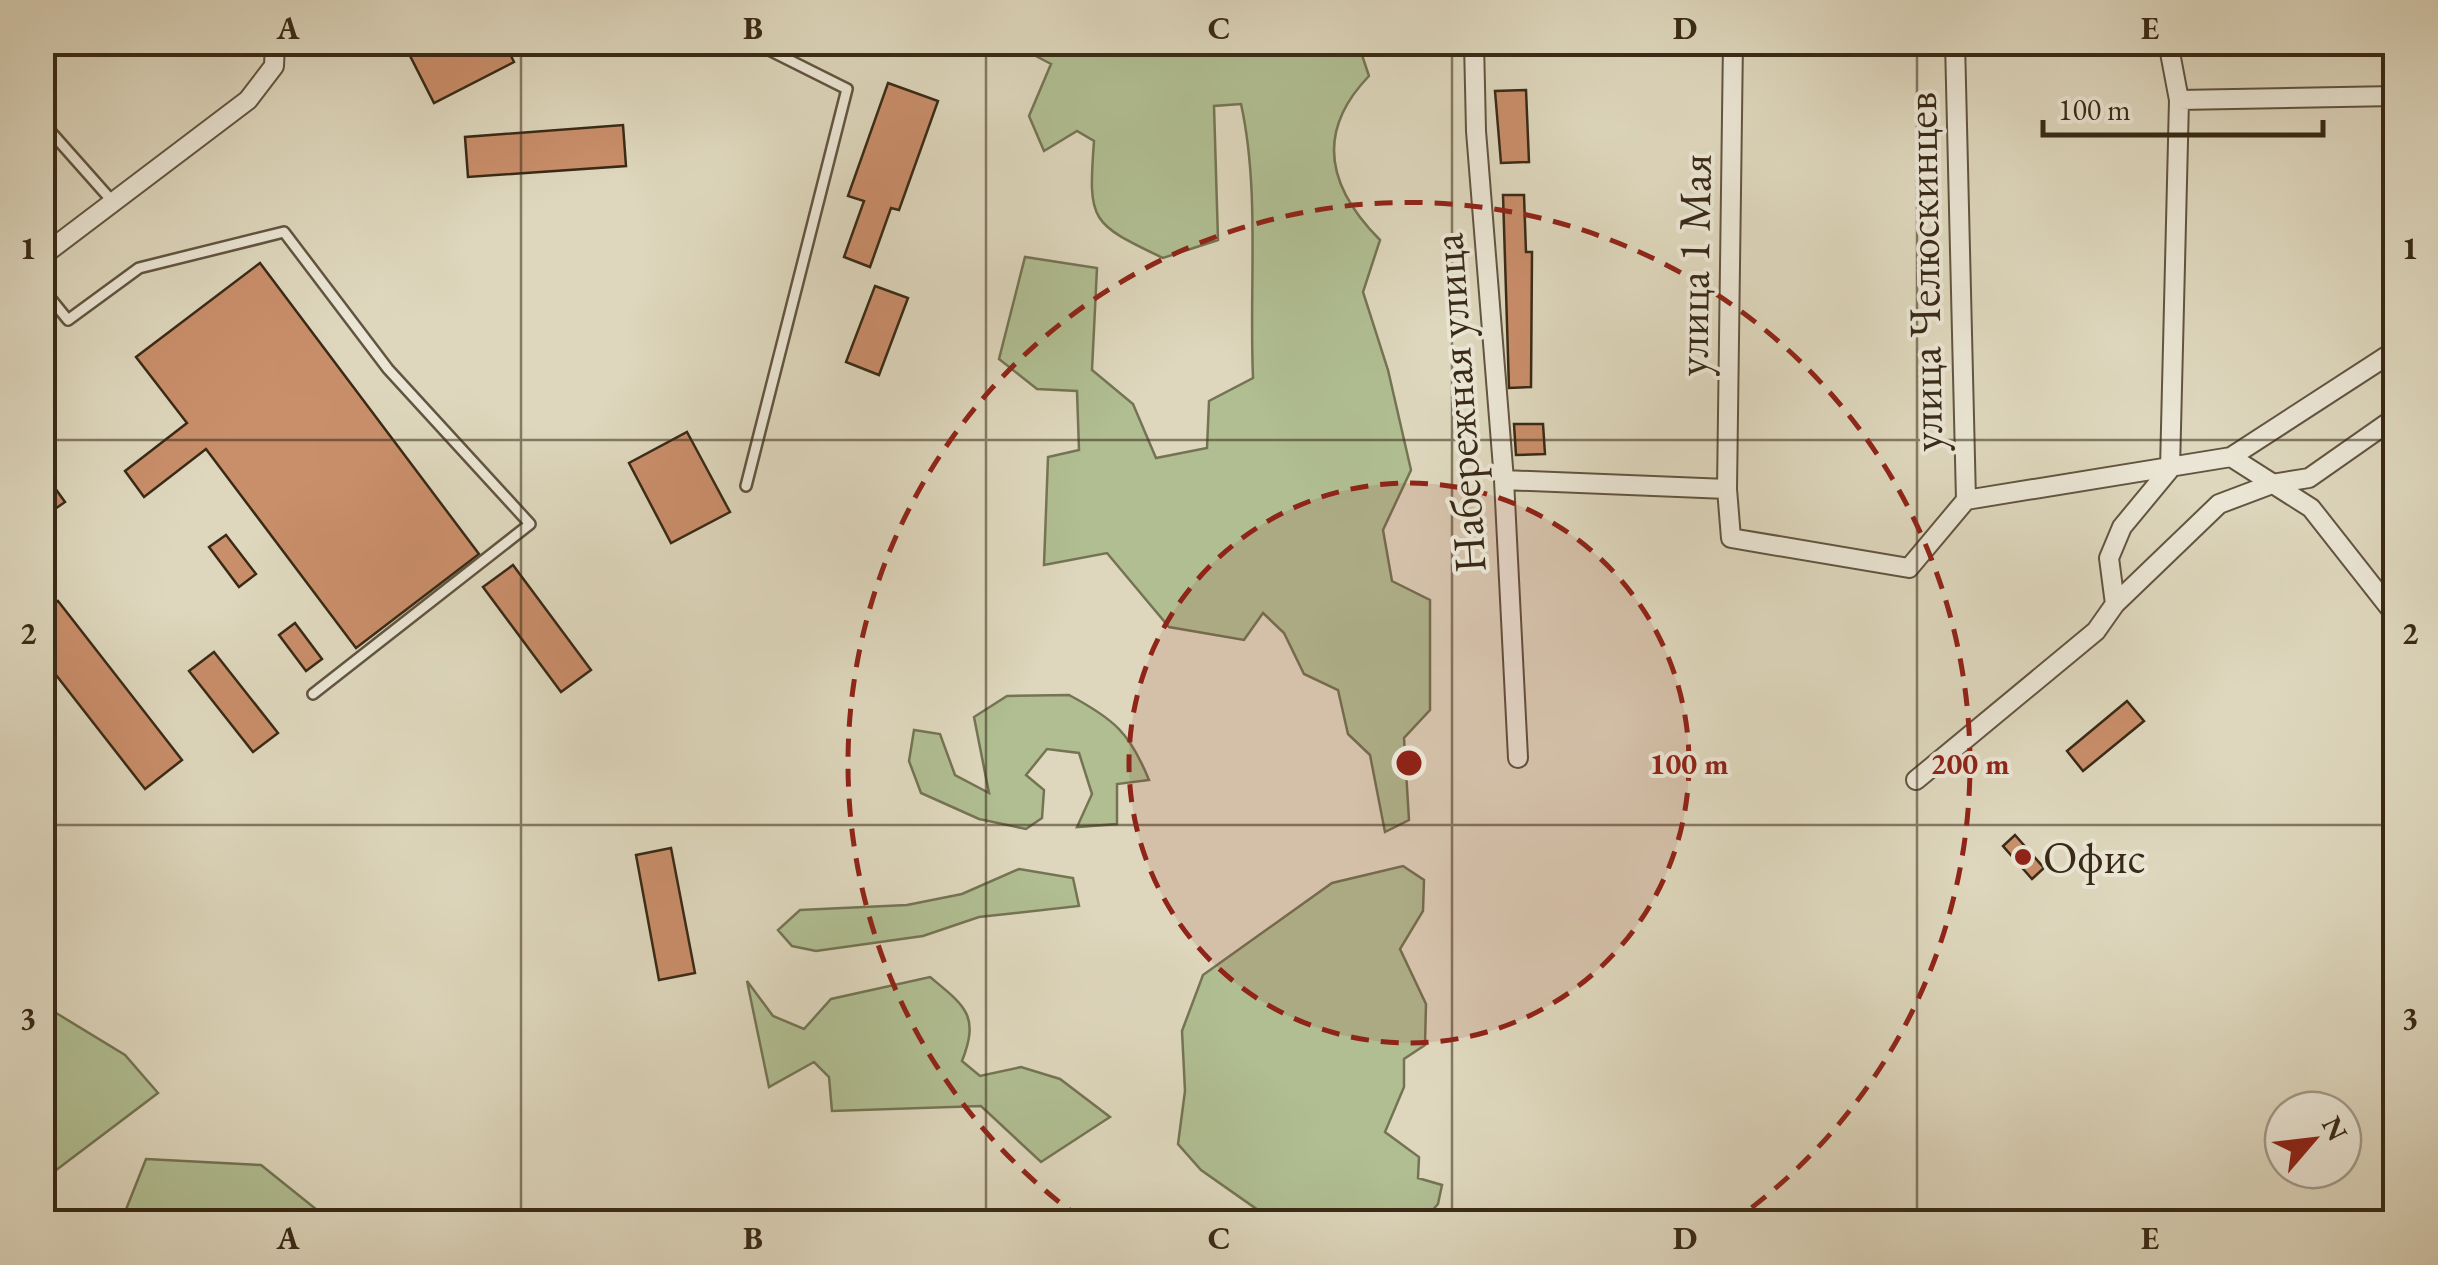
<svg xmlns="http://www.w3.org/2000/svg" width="2438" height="1265" font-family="'EB Garamond',serif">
<rect width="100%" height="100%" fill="#ded7bd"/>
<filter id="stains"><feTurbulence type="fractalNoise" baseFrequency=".002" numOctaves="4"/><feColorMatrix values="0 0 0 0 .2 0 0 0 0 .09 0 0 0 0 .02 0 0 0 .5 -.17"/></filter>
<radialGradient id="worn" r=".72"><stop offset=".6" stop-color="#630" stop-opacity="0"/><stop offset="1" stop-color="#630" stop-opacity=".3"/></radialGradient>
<path fill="#b0be92" stroke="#747454" stroke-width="2.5" d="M1011 43H1358L1369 76C1314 133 1328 188 1380 240L1363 292 1388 370 1411 470 1383 530 1392 581 1430 600V710L1404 738 1409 820 1385 832 1370 755 1348 734 1338 690 1304 674 1284 633 1263 613 1244 640 1169 627 1107 553 1044 565 1048 457 1079 450 1077 391 1037 389 999 359 1025 257 1097 268 1092 370 1133 404 1156 458 1207 448 1209 401 1253 378C1249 288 1260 190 1241 104L1214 106 1218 240 1163 258C1090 223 1088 222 1094 141L1077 131 1044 151 1029 116 1051 64Z
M1069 695C1114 719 1130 733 1149 780L1117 784V824L1077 827 1092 794 1079 753 1047 749 1026 775 1044 790 1042 818 1026 829 979 819 921 793 909 761 914 730 940 734 955 775 989 793 974 717 1007 696Z
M1403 866 1424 880 1423 911 1400 949 1426 1004 1425 1045 1404 1059V1087L1385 1132 1419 1157 1418 1178 1442 1185 1438 1204 1422 1222H1275L1201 1170 1178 1144 1185 1091 1182 1031 1203 975 1332 883Z
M1019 869 1073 878 1079 906 979 917 923 936 816 951 792 946 778 930 800 910 907 905 962 894Z
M930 977C965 1006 980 1015 962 1061L980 1076 1021 1067 1060 1079 1110 1117 1041 1162 981 1106 832 1111 829 1077 814 1062 769 1087 747 981 773 1016 804 1029 831 999Z
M43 1005 125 1055 158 1093 43 1180Z
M146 1159 261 1165 332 1222H121Z"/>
<path fill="#c98e6a" stroke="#392a16" stroke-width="2.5" d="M403 42H504L514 62 434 103Z
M888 83 938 101 899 210 891 208 870 267 844 257 864 201 848 196Z
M1526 90 1529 162 1501 163 1495 91Z
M623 125 626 166 468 177 465 137Z
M1503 195H1524L1526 252H1532L1531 387 1509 388Z
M260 263 479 554 356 648 206 449 144 497 125 471 187 423 136 357Z
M875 286 908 298 879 375 846 362Z
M1514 424H1543L1545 454 1516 455Z
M687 432 730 512 671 543 629 463Z
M42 470 65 502 42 518Z
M226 535 256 574 239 587 209 547Z
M513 565 591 670 561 692 483 587Z
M58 601 182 760 145 789 42 657V613Z
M295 623 322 659 306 671 279 635Z
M214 652 278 733 253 752 189 671Z
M2127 701 2144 721 2083 771 2067 751Z
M2015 835 2044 868 2032 879 2003 846Z
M671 848 695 973 659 980 636 855Z"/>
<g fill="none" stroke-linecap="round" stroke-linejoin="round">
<g stroke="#625540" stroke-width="14">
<path id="service" d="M42 122 113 202
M42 288 68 320 139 268 284 232 388 369 530 524 313 694
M746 486 847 89 753 42"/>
</g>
<g stroke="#625540" stroke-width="22">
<path id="minor" d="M1474 42 1476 131 1504 480 1518 758
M1955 42 1966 500
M2179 100 2396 96
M42 256 248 100 274 66 275 42
M2231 457 2311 508 2396 616
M1504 480 1727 489 1731 538 1909 568 1966 500 2231 457 2396 350
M1727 489 1733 42
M2115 604 2219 504 2272 484 2309 478 2396 417
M1916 780 2096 631 2115 604 2109 558 2122 527 2170 469 2179 100 2168 42"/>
</g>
<use href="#service" stroke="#eae5d4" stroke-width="9"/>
<use href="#minor" stroke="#eae5d4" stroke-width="18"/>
</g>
<path fill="none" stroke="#392a16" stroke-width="2.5" stroke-opacity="0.55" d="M521 42V1222M986 42V1222M1452 42V1222M1917 42V1222M42 440H2396M42 825H2396"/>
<circle cx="1409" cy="763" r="280" fill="#8f2418" fill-opacity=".12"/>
<g fill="none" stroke="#8f2418" stroke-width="5" stroke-dasharray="18 12">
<circle cx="1409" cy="763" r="280"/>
<path d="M1083 1220A561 561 0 1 1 1735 1220"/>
</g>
<circle fill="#8f2418" stroke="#eae5d4" stroke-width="4" cx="2023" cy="857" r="10"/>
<g text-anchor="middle" stroke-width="8" stroke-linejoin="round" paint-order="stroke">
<g font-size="45" fill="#392a16" stroke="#eae5d4">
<text transform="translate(1693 265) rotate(-89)" y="16">улица 1 Мая</text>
<text transform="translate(1923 272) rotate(-91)" y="16">улица Челюскинцев</text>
<text transform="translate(1458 403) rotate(-94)" y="16">Набережная улица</text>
</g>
<g font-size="45" fill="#392a16" stroke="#eae5d4" text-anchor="start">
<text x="2043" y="873">Офис</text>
</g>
</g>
<circle cx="1409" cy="763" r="15" fill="#8f2418" stroke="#eae5d4" stroke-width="5"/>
<g font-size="30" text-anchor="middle" font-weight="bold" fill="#8f2418" stroke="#eae5d4" stroke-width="8" stroke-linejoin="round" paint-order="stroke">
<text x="1689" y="774">100 m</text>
<text x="1970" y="774">200 m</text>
</g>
<rect width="2438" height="1265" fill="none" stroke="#ded7bd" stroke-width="110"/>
<g transform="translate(2313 1140) rotate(62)"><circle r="48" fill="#eae5d4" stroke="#a39a88" stroke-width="2.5"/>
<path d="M0-8L18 38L0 25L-18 38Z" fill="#8f2418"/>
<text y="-15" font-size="28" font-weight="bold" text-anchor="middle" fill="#392a16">N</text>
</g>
<path d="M2043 120v15h280v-15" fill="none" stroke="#392a16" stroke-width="5"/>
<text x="2058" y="120" font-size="30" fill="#392a16" stroke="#eae5d4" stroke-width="8" paint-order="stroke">100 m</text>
<rect x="55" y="55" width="2328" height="1155" fill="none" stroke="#392a16" stroke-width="4"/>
<g font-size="32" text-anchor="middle" font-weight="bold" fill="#392a16">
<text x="288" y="39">A</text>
<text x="753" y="39">B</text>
<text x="1219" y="39">C</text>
<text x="1685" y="39">D</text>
<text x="2150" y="39">E</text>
<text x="28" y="259">1</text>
<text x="2410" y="259">1</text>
<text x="28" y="644">2</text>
<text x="2410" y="644">2</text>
<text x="28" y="1029">3</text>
<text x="2410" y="1029">3</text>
<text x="288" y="1249">A</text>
<text x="753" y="1249">B</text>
<text x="1219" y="1249">C</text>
<text x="1685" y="1249">D</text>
<text x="2150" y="1249">E</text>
</g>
<rect width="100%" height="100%" filter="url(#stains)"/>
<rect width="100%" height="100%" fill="url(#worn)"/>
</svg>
